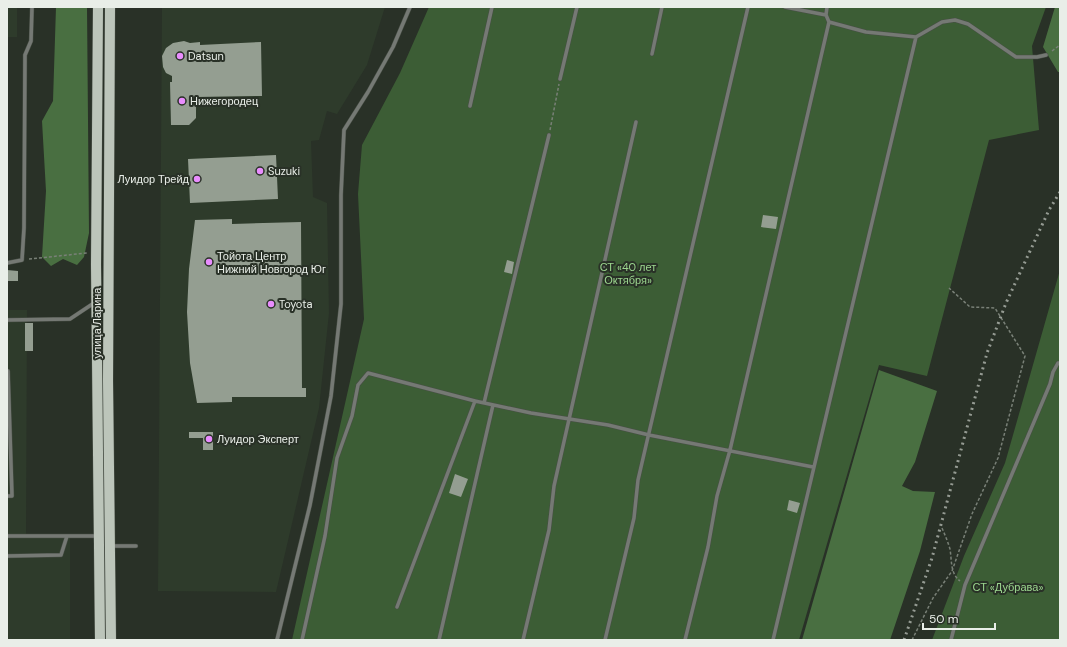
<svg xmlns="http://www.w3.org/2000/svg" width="1067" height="647" font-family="'DM Sans',sans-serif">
<rect width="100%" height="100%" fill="#293127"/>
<path fill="#2e3b2b" d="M7 7H17V37H7Z
M162 7H385L367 65 337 114 327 111 319 140 311 141 313 197 327 203 329 313 319 408 276 592 158 591Z
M7 310H27L26 537 70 534V640H7Z"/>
<path fill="#3c5d35" d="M429 7H1046L1032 46 1039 130 989 140 927 376 879 365 799 640H292L364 319 358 194 362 145 400 73Z
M1060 270V640H932L964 556 1005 463Z"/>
<path fill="#496f41" d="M56 7H87L89 233 84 257 77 265 63 259 51 266 42 257 46 191 42 121 53 101Z
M1055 7H1060V72H1058L1043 47Z
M879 370 937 391 915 462 902 486 913 491 935 492 920 551 890 640H802Z"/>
<path fill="#949e91" d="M184 41 190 43 200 42V45L261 42 262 96 196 97V118L189 125H171L170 82H172V76L166 73 163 67 162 56 166 48 173 43Z
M276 155 278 199 190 203 188 159Z
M763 215 778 217 776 229 761 227Z
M232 219V224L301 222 302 388H306V397H232V402L197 403 190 363 187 312 189 269 195 220Z
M507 260 514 262 512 274 504 272Z
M7 270 18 271V281H7Z
M25 323H33V351H25Z
M189 432H213V450H203V438H189Z
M455 474 468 479 461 497 449 493Z
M789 500 800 503 797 513 787 510Z"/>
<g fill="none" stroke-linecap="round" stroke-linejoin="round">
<g stroke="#484f46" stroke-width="4.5">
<path id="service" d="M785 7 826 15 829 22 866 32 916 37 942 22 955 20 968 24 1016 57H1037L1046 55
M826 15 827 7
M652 54 662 7
M560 79 577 7
M470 106 492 7
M7 263 22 260 24 228 25 55 31 41 32 7
M7 320 70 319 94 303
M7 371H8L12 496H7
M484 403 549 135
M7 536H98
M111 546H136
M7 556 61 555 67 536
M397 607 475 401
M277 640 310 505 331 396 341 304V195L344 130 368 92 393 47 410 7
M302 640 325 536 337 458 352 416 358 385 368 373 475 401 531 413 608 425 649 435 813 467
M439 640 493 405
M523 640 549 530 554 486 636 122
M605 640 634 518 638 480 748 7
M685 640 708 547 717 496 730 450 829 22
M773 640 916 37
M951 640 965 585 1050 384 1053 372 1058 363H1060"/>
</g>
<g stroke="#484f46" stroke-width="11">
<path id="primary" d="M98 7 96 265 100 640
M110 7 108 381 111 640"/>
</g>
<path stroke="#798077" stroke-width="1.5" stroke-dasharray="3 2" stroke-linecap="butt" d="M1052 51 1060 45
M550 130 559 84
M29 259 87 253
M942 528C945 535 948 542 950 549 952 561 950 573 960 581
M912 640 933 598 952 571 972 514 998 458 1025 356 995 308 970 307 949 288"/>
<use href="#service" stroke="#757974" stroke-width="3.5"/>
<use href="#primary" stroke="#bcc5ba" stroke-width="10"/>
<path stroke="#959b93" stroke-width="3" stroke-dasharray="2 4" stroke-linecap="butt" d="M904 640 932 558 987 353 1006 303 1049 210 1060 192"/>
</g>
<g fill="#e98dfe" stroke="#293127" stroke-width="1.5">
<circle cx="180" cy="56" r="4"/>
<circle cx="182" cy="101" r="4"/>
<circle cx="260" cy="171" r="4"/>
<circle cx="197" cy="179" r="4"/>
<circle cx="209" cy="262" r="4"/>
<circle cx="271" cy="304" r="4"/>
<circle cx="209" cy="439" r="4"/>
</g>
<g text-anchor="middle" stroke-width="4" stroke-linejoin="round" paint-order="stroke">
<g font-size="11" fill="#e9eee8" stroke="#293127" text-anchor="start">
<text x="188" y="60">Datsun</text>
<text x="190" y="105">Нижегородец</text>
<text x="268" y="175">Suzuki</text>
<text x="189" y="183" text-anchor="end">Луидор Трейд</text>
<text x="217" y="260">Тойота Центр<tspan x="217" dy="13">Нижний Новгород Юг</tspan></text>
<text x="279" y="308">Toyota</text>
<text x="217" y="443">Луидор Эксперт</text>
</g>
<g font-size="11" fill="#9cd68f" stroke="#293127">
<text x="628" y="271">СТ «40 лет<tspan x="628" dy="13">Октября»</tspan></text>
<text x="1008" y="591">СТ «Дубрава»</text>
</g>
<g font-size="11" fill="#e9eee8" stroke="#293127">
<text transform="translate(97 323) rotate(-90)" y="4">улица Ларина</text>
</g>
</g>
<rect width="1067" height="647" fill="none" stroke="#e9eee8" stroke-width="16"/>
<path d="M923 623v6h72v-6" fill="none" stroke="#e9eee8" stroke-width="2"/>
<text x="929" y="623" font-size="12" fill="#e9eee8" stroke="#293127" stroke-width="3" paint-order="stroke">50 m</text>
</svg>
